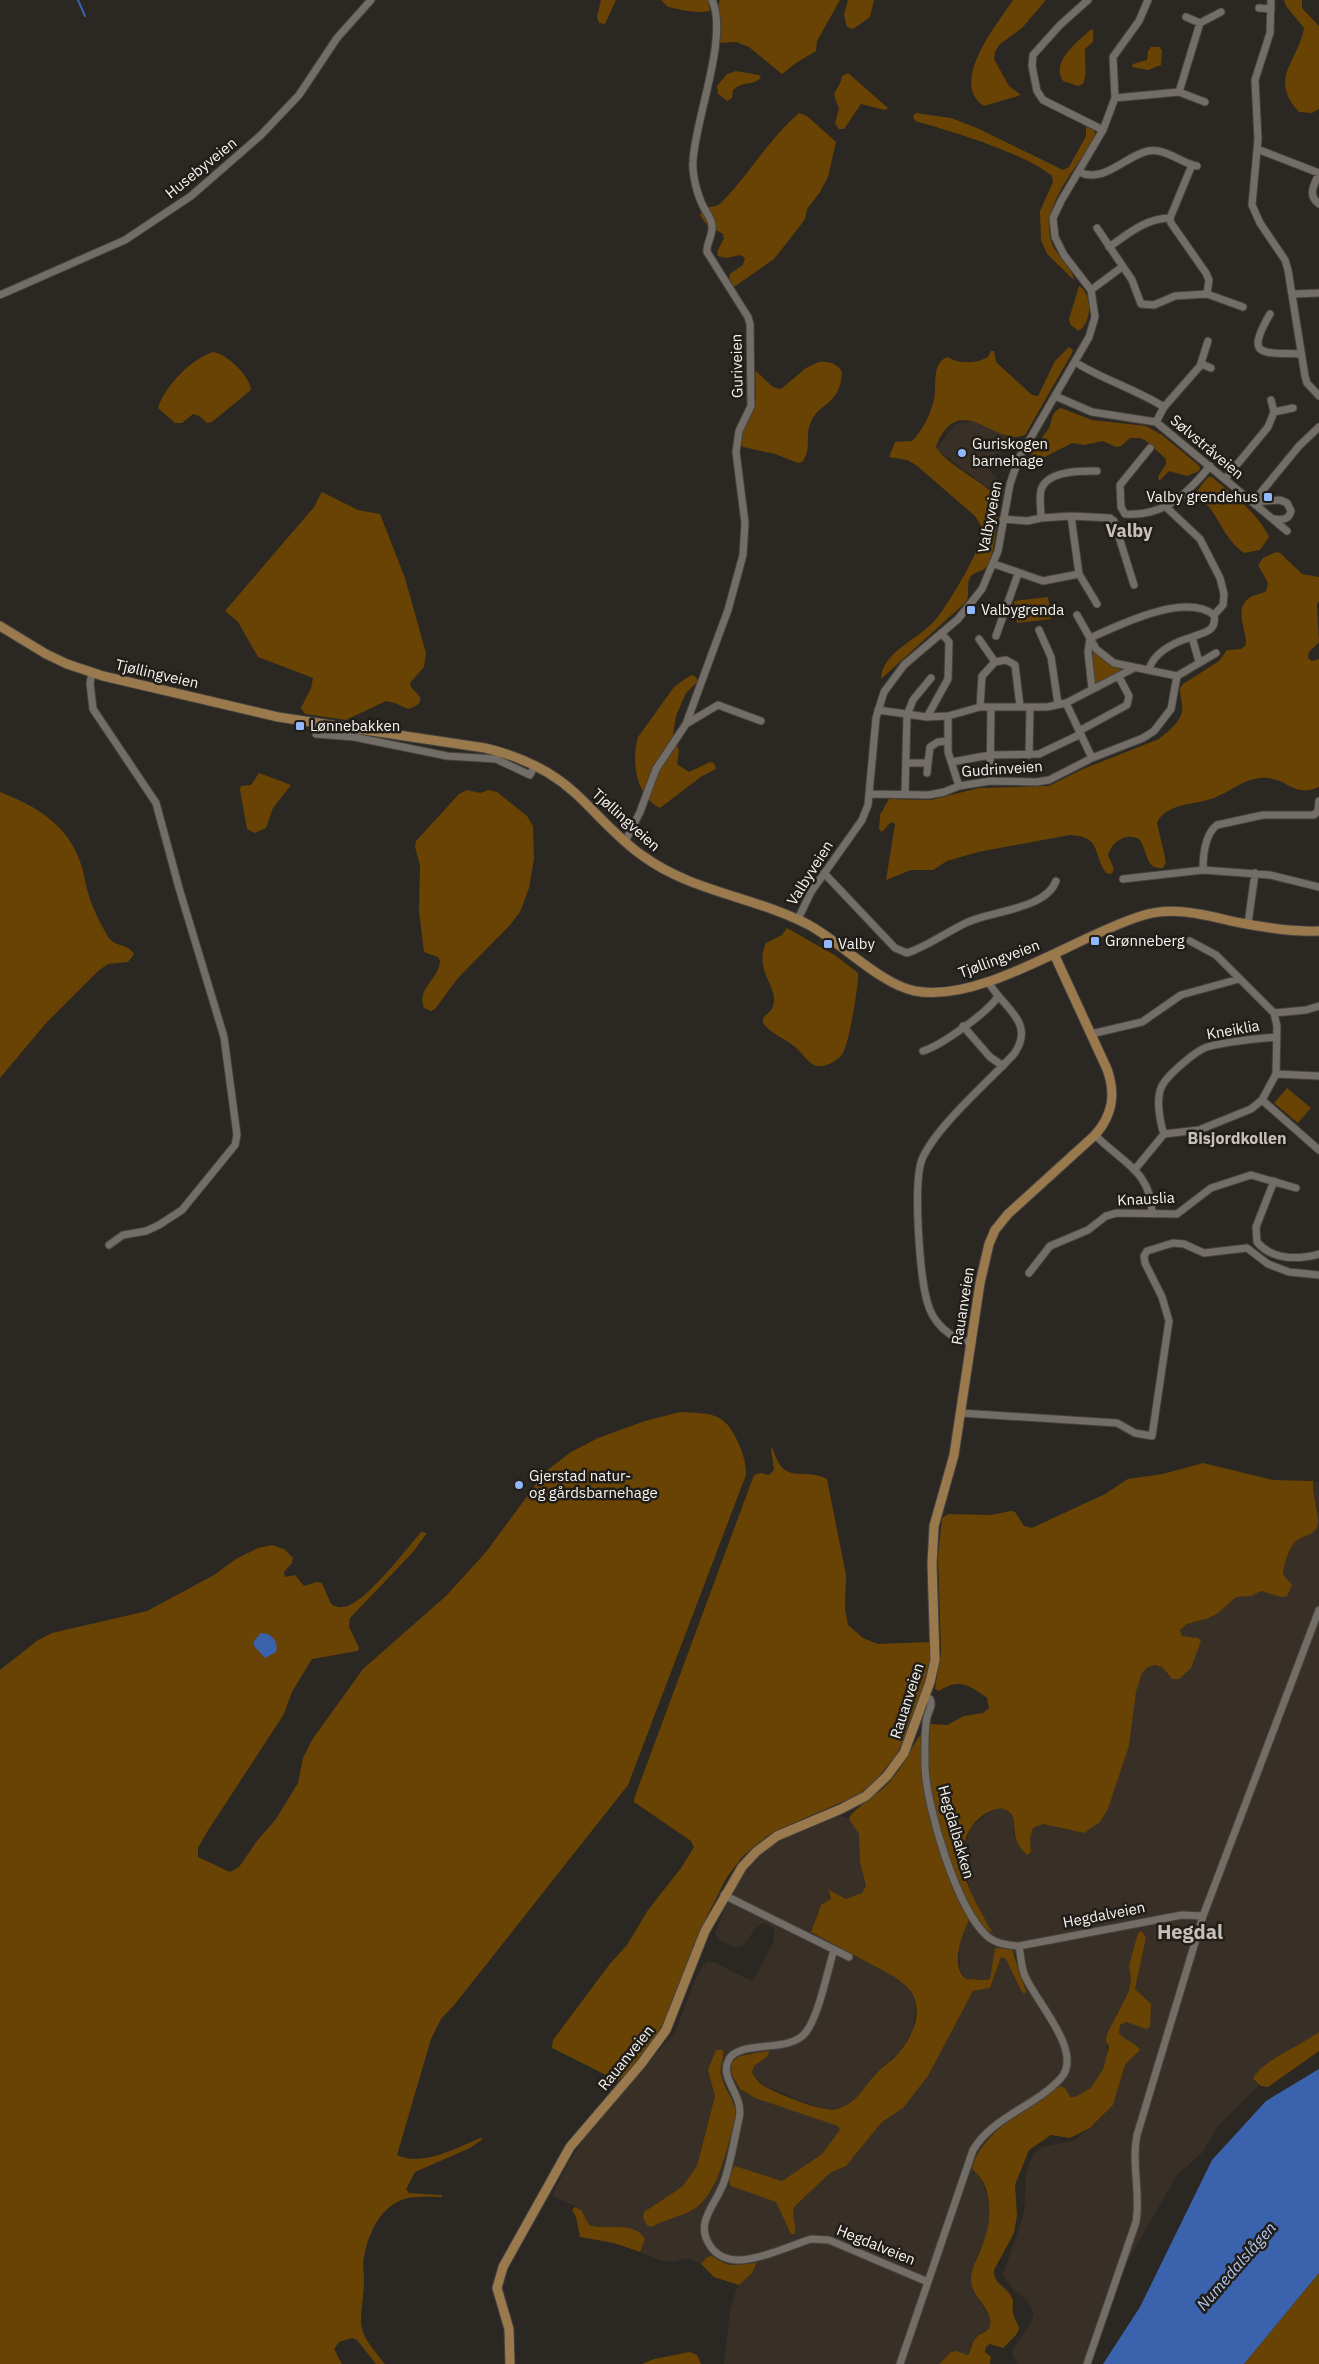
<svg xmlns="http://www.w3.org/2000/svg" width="1319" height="2364" font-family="'IBM Plex Sans',sans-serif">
<rect width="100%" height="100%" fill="#2b2722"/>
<path fill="#383026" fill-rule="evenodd" d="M988 419 1018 433 1016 440 1005 444 1000 454 996 453 990 470 1004 487 1002 498 936 449 955 424Z
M1313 1481 1319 1482V2032L1253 2079 1259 2085 1218 2126 1202 2153 1177 2175 1127 2262 1091 2364H1017L1011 2351 1030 2325 1034 2314 1027 2300 1013 2289 1003 2275 1024 2213 1026 2173 1033 2155 1042 2147 1075 2140 1096 2123 1113 2105 1125 2065 1136 2055 1137 2046 1123 2039 1119 2033 1120 2025 1126 2022 1145 1998 1135 1989 1146 1938 1138 1933 1129 1965 1131 1981 1129 1991 1107 2034V2057L1098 2080 1091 2088 1075 2097H1069L1066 2089 1061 2086 1056 2089 995 2133 985 2142 974 2160 976 2173 981 2179 989 2202 990 2218 985 2239 975 2261 978 2299 989 2316 991 2324 989 2329 981 2334 971 2345 968 2355 956 2351 951 2352 939 2364H724L730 2310 736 2291 739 2285 756 2268 757 2263 737 2267 728 2266 712 2256 707 2257 701 2264 689 2258 672 2262 660 2260 640 2252 645 2239 642 2234 588 2225 578 2207 556 2198 553 2194 565 2169 586 2135 675 2032 695 1980 703 1965 708 1961 714 1962 749 1980H753L757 1975 774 1940V1928L763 1923 755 1929 743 1946 735 1948 718 1939 715 1933 732 1890 744 1872 763 1852 785 1837 832 1818 840 1816 849 1819 859 1834 860 1862 866 1886 862 1893 846 1899 830 1889 828 1891 831 1899 818 1910 811 1932 895 1977 912 1993 916 2005 913 2030 901 2050 877 2072 855 2101 835 2109H826L801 2101 762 2084 752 2072 753 2066 768 2056V2052L746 2054 735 2059 731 2073 740 2089 746 2094 838 2126 841 2130 822 2154 782 2181 735 2166 749 2192 776 2202 791 2234H795L792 2213 794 2207 830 2173 846 2166 882 2122 903 2108 928 2076 973 1991 990 1988 1001 1957 1006 1959 1010 1965 1021 1990 1020 1973 1015 1953 994 1950V1964L990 1979 987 1980 966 1979 960 1970 959 1945 969 1921 972 1919 990 1929 972 1897 961 1854 972 1826 994 1809 1003 1808 1013 1816 1015 1824 1013 1834 1031 1852 1030 1839 1033 1828 1043 1824 1071 1831 1100 1822 1108 1809 1129 1746 1136 1692 1142 1673 1148 1667 1155 1665 1162 1667 1169 1677 1194 1661 1195 1652 1200 1645 1198 1638 1182 1636 1180 1630 1187 1624 1206 1619 1217 1614 1236 1597 1251 1596 1261 1591 1281 1597 1289 1579 1283 1574V1566L1294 1542 1311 1534 1318 1510 1312 1495ZM723 2050 724 2057 720 2069 721 2077 736 2107 693 2210 665 2219 651 2227 660 2202 682 2187 697 2166 715 2096Z"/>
<path fill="#694304" d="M601 0H616L605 24 599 23 597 17Z
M661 0H708L710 11C696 14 683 10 668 7Z
M720 0H840L817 41 816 51 796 63 782 74 749 47 736 42 718 43 717 10Z
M848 0H874L870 17 853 29 847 27 844 15Z
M1013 0H1046L1022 28 1000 44 995 52 994 59 1009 86 1021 95 984 106C948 83 998 23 1013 0Z
M1284 0H1302V8L1319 26V109L1312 113 1299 112C1268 78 1298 62 1304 28L1286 6Z
M1093 29V42L1085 49C1084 62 1088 71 1083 84L1078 86 1063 81C1051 62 1076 43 1089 31Z
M1151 47H1159L1162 50 1161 65 1148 70 1132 67 1133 64 1147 60 1148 51Z
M736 71 759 75 761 78C752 86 742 81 733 90L732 98 727 101 718 94 717 86 727 74Z
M848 73 888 108 885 110 861 104 844 129H839L835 124 839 108C829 87 838 96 842 76Z
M799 113 807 116 836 142 828 177 820 192 807 209 805 219 800 226 774 259 734 287 729 279 730 274 743 265 745 258 740 255 726 258 718 256 717 252 724 238 723 234 707 225 700 215C708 202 715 210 722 202 749 174 769 139 799 113Z
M916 113 951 118 977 128 1063 170 1069 167 1086 136V127L1093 129 1096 135C1080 166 1040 203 1051 241 1055 255 1073 268 1074 280L1047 254 1041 240 1040 211 1053 182 1052 176C1027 154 948 130 915 121L913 116Z
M1079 286C1093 293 1092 325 1078 331L1070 324 1069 319Z
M1069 347 1073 350 1072 353 1025 435C997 446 969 401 945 430 941 435 938 440 936 447 950 469 991 484 998 501 998 516 995 554 987 566 983 572 975 571 971 576 965 584 971 594 966 602L881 679C882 651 920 639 936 619 950 602 979 552 984 531L975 516 916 465 907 460 889 457 895 442 912 441C923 430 930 415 934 400 937 386 931 364 947 357 959 364 976 364 988 357L991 351H994L996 362 1032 395 1038 396 1055 361Z
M213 352C226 353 251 377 251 390L212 422 207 423 199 416 193 414 182 423H175L158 408C165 386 191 359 213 352Z
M819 362C828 361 837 363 842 372 840 407 818 402 810 424 805 437 812 450 802 462L798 463 775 454 743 447 741 444V433L756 400 755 372 756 371 773 387 781 389 806 368Z
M1061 408 1092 420 1146 426 1162 435 1196 463 1200 467 1199 471 1187 476 1169 471 1159 481 1158 477 1166 464V459L1145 440 1139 438H1130L1121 446 1116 447 1103 441 1084 445 1072 443 1031 464 1029 459C1034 448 1040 440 1047 431 1053 425 1049 412 1061 408Z
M1208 477H1212C1233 495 1257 512 1269 537L1260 550 1244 553C1229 543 1222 526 1212 511 1209 505 1202 501 1198 496L1197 491Z
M322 492 358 510 380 514 405 578 426 653 424 667 410 683 411 687 420 697V702L416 706 408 709 395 703 386 701 346 720 305 714 301 708 311 688 313 678 258 657 238 622 225 611 314 507Z
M1276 552 1280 553 1302 574 1319 577V601L1317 604 1319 642 1309 652 1308 658 1312 661 1319 659V787C1296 798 1288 780 1268 778 1248 775 1229 793 1211 799 1197 804 1182 803 1170 810 1163 813 1160 817 1157 823L1166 862 1163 868C1145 870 1148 851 1139 839 1125 832 1112 842 1108 855L1114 869 1112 874 1106 873C1092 852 1102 837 1070 835L978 852 947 861 933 870H911L886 880 895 824 891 822 882 832 879 829 880 815 889 799 931 800 979 788 1049 786 1083 769 1159 739C1170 730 1185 719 1182 704 1181 698 1180 694 1180 688L1183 684 1219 661 1227 650 1241 649 1246 645C1247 631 1234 610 1248 599 1253 594 1260 595 1266 591L1268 583 1258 565 1263 558Z
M1048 597 1051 619 1017 623 1014 601Z
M1092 648 1124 668V670L1095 684Z
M691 675 696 677 698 681 686 693 676 716 673 734 679 751 677 764 689 772 710 762 714 763 716 769 702 776 660 808C636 796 631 761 638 737L674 687Z
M259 773 291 785 273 808 266 828 255 833 247 829 240 790 241 786 251 785Z
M467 790 480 793 489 790 497 792 527 816 533 826 534 859 529 888 520 912 510 925 458 978 435 1009 431 1011 424 1008C416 989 439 979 440 961L438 957 424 952 419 911 420 865 415 847 416 841 459 794Z
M0 792C38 807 69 825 82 867 84 874 85 882 87 889 91 905 99 921 107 935 113 948 127 942 134 954L128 962 108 964 98 971 47 1022 0 1078Z
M787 928 836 956 858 973C859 985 849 1043 843 1053 839 1060 825 1068 817 1066 809 1065 801 1051 794 1046 784 1038 771 1034 763 1023V1018C766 1014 772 1011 773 1006 780 988 753 971 766 943L782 935Z
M1287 1088 1311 1108 1298 1123 1274 1103Z
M680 1412C711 1414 724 1411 738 1442 743 1454 746 1462 746 1475L628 1785 455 2004 441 2019 431 2039 397 2155C422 2167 457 2148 480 2138L483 2139 470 2148 415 2172 406 2189 409 2193 442 2195V2197C430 2197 416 2196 404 2199 380 2207 368 2234 364 2257 362 2264 364 2272 364 2280 362 2328 352 2324 385 2364H376L357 2340 352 2338 339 2342 334 2349 342 2364H0V1670L38 1640 52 1633 147 1611 214 1575 236 1559 258 1548 272 1545 284 1549 293 1558 292 1563 284 1572 285 1577 295 1575 304 1586 317 1582 322 1583 331 1604C337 1608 343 1608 350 1605 372 1594 404 1552 421 1532L427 1533 413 1552 350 1618 349 1627 359 1648 358 1651 312 1659 292 1692 284 1714 207 1832 198 1848V1857L230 1872 239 1867 257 1841 276 1819 298 1783 303 1758 312 1740 363 1669 446 1596 486 1552 545 1472 571 1452 598 1438 645 1421Z
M771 1448 773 1449C784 1487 802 1466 827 1479L846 1575 845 1609 848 1625 863 1638 878 1644 929 1642 932 1646 928 1672 911 1722 897 1754 875 1781 858 1795 782 1828 767 1836 743 1856 727 1877 698 1934 668 2017 660 2032 631 2070 618 2081 552 2048 553 2040 609 1965 627 1945 648 1910 681 1868 694 1847 691 1841 634 1802V1799L754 1475 761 1473 769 1475 774 1470Z
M1203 1463 1273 1480 1313 1481C1312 1496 1319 1511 1318 1525 1315 1535 1303 1536 1296 1541 1290 1546 1283 1566 1283 1574L1292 1585 1287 1596 1281 1597 1261 1591 1251 1596 1236 1597 1217 1614 1206 1619 1187 1624 1180 1630 1182 1636 1198 1638 1201 1641 1191 1668 1179 1679H1172L1162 1667 1155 1665 1148 1667 1142 1673 1136 1692 1129 1746 1108 1809 1100 1822 1084 1833 1043 1824 1033 1828 1030 1839 1031 1852 1027 1855C1007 1837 1020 1820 1009 1812 1001 1805 992 1810 985 1814 975 1820 970 1828 966 1838 965 1843 962 1848 961 1853 960 1878 980 1910 992 1932 985 1931 980 1921 972 1919L969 1921C961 1936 950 1966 966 1979L987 1980 990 1979 995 1948 1012 1949 1026 1992 1024 1994 1021 1990 1006 1959 1001 1957 990 1988 973 1991 928 2076 903 2108 882 2122 846 2166 830 2173 794 2207C791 2217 797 2224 795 2234H791L776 2202 731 2186C727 2180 731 2170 735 2166L782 2181 822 2154 840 2130 838 2126 755 2098 740 2089 731 2073 732 2062 740 2056 766 2051 769 2052 768 2056 754 2066 752 2072C754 2076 757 2080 761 2084 773 2092 823 2113 837 2109 859 2102 861 2089 876 2074 881 2068 887 2064 893 2059 909 2043 925 2016 912 1993 908 1987 901 1982 895 1977L811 1932 821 1905 831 1899 828 1889 846 1899 862 1893 866 1886 860 1862 859 1834 849 1819 850 1816C862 1802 880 1794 892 1779 908 1761 912 1741 930 1724L947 1725 964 1716 983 1713 989 1708 987 1698C969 1685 959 1678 939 1691L935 1689 941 1652 938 1556 942 1518 948 1514 991 1515 1011 1511 1015 1512 1024 1526 1032 1528 1105 1494 1128 1479 1163 1474Z
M1142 1931 1146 1938 1135 1989 1151 2004 1150 2027 1146 2029 1126 2022 1120 2025 1119 2033C1125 2041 1135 2042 1140 2050L1125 2065 1113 2105 1090 2128 1070 2138 1051 2135 1029 2150 1015 2185 1017 2215 1014 2233 994 2270C993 2286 1010 2287 1013 2301 1013 2305 1012 2309 1013 2313 1014 2319 1018 2323 1019 2329L1016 2335 1003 2348 990 2344 986 2347 985 2352 991 2357 990 2364H939L951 2352 956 2351 968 2355C972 2349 971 2343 976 2338 980 2333 989 2332 990 2326 994 2310 971 2297 971 2280 971 2269 976 2261 980 2251 990 2229 994 2202 982 2180 979 2176 975 2172 972 2168 983 2130 1027 2110 1056 2089L1061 2086 1066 2089 1070 2097H1075L1091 2088 1103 2069 1109 2047 1106 2041 1107 2034 1129 1991 1131 1981 1129 1965 1138 1933Z
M1319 2032V2051L1268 2087 1261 2086 1253 2079C1260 2062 1303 2044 1319 2032Z
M716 2050H723C725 2059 719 2066 721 2074 723 2089 736 2099 736 2116 728 2142 719 2194 694 2209 681 2217 665 2219 651 2227L647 2225 643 2218 644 2212 682 2187 697 2166 715 2096 708 2070Z
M575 2207 581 2210 589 2225C605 2231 634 2220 645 2239L640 2252 614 2243 580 2237 576 2217 572 2210Z
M712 2256C732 2270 735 2264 757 2263L752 2273 739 2285 714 2277 701 2264 707 2257Z
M1319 2273V2364H1244Z
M690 2352 697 2355 701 2364H642L654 2359Z"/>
<path fill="#3a62ad" d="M261 1633C271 1633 279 1641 276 1652L265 1658 254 1646V1641Z
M1319 2069V2273L1244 2364H1103L1140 2307 1212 2160 1266 2101Z"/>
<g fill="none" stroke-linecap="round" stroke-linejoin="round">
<path stroke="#3a62ad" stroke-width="2" d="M78 0 85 16"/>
<g stroke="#45423e" stroke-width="9">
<path id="minor" d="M1088 0 1060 25 1033 55 1032 66 1037 91 1043 100 1103 130
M1271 0 1270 33 1255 80 1258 139 1252 205 1260 223 1285 260 1288 270 1305 376 1307 383 1319 396
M1259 8 1271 9
M1186 17 1200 23
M1179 92 1200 23 1221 12
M1115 98 1179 92 1205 102
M1257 149 1319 173
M1192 165 1170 218 1171 223 1206 273 1209 280 1207 294 1243 307
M1079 172C1104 184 1125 156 1148 151 1167 148 1180 163 1197 166
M1319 174C1314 185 1307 195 1319 204
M1097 228 1132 280 1141 304 1154 305 1175 296 1207 294
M1109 247C1128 234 1146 218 1170 218
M1091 290 1122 267
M1292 294 1319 293
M0 295 125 240 191 196 261 135 299 95 337 38 371 0
M1270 314C1244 359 1263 352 1301 354
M1201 364 1211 368
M1080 365C1107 381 1137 390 1164 407
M1055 396 1092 412 1156 422 1287 531
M1274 412 1293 408
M1156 422 1164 407 1200 366 1208 341
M1150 448 1120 485 1121 507 1125 514C1164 517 1187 494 1210 466
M1225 479 1268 427 1274 412 1271 400
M1253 502 1299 446 1319 427
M1253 502 1280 500 1287 503 1291 511C1289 520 1282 520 1274 519
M1166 507 1200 539 1220 578 1224 594 1223 605 1214 615
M1071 516 1079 574 1097 604
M1041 518 1071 516 1110 518 1114 521 1134 585
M1003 519 1027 521 1041 518C1041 509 1039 498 1041 490 1047 470 1082 471 1097 471
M994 564 1043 581 1079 574
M1077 615 1090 638 1088 652 1092 689
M1214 615C1185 592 1119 625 1090 638L1096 649 1114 663 1177 676 1216 653
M1039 630 1051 657 1058 704
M996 636 1018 574
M979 639 995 662
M995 662 1006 660 1015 665 1020 706
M1199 662 1192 637C1205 632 1217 631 1214 615
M1149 669C1155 651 1175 642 1192 637
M92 673 90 683 93 709 156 803 179 888 224 1037 237 1135 235 1145 182 1210 159 1225 146 1231 123 1235 109 1245
M1066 703 1092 758
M980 707 982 676 995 662
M878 710 927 717 948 716 980 707H1047L1066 703 1134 668
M948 716V752L959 786
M927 717 948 679 949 642 941 633
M317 723 316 734 354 737 447 756 496 759 530 775 535 765
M686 724 718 705 761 721
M1079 731 1127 705 1129 696 1119 677
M1029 755 1030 708
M952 762 990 755 1039 754 1081 734
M906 763H928L927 773
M928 763 930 747 938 742 948 741
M990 781 991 707
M871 794 929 795 944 792 959 786 990 781 1036 782 1049 780 1092 758 1143 738 1154 731 1171 709 1177 676
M905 794 907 715 913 700 931 678
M625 842 640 812 656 769 686 724 728 610 743 555 745 523 736 452 739 431 751 406 750 324 748 317 707 252C706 244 713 235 712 226 712 219 706 212 703 206 697 194 692 174 693 161 695 119 729 37 712 0
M1203 870 1270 875 1319 887
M824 873 895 948 907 953C928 946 948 931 968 922 992 911 1046 909 1056 881
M1123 879 1203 870C1203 856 1205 834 1217 825L1263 815H1314L1318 811 1319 801
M798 919 811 892 862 820 868 805 876 718 884 692 904 665 958 619 982 589 998 551 1010 484 1019 458 1089 337 1095 317 1091 290 1064 255 1055 237 1053 218 1061 201 1103 130 1115 98 1113 57 1139 21 1148 0
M1248 924 1255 873
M1274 1013 1306 1010 1319 1006
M963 1026 990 1057 1003 1066
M1091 1034 1142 1022 1181 995 1239 979
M923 1051C940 1046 989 1012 998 996
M1276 1074 1319 1076
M1262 1100 1319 1150
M1164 1134C1160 1123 1156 1100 1161 1088 1165 1077 1195 1051 1207 1047 1228 1041 1254 1039 1276 1037
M1095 1135C1120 1161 1152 1171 1152 1214
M1136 1168 1164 1134 1199 1130 1251 1109 1262 1100 1276 1074 1277 1026 1274 1013 1216 955 1190 941
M1274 1181 1256 1227 1257 1242C1272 1260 1298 1260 1319 1254
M1029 1273 1050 1246 1088 1230 1106 1216 1117 1213 1177 1214 1211 1188 1251 1175 1296 1188
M972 1342C950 1340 932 1322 927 1301 920 1275 912 1179 923 1157 939 1124 988 1082 1014 1054 1037 1021 1001 1007 988 981
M961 1413 1117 1423 1135 1433 1152 1436 1169 1321 1162 1297 1145 1263 1144 1256 1147 1251 1173 1243 1184 1244 1204 1253 1247 1248 1268 1264 1289 1272 1319 1275
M925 1697 930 1699C933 1706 929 1710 927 1717 924 1732 925 1750 925 1766 926 1807 957 1909 987 1936 996 1944 1008 1945 1019 1946
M724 1895 849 1957
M834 1950C827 1972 819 2015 806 2032 790 2054 741 2039 729 2059 718 2079 745 2095 739 2119 734 2140 731 2162 724 2182 716 2205 693 2223 711 2247 717 2256 728 2260 738 2260 759 2260 790 2246 811 2239L829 2240 928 2282
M900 2364 973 2150C992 2117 1036 2106 1061 2078 1084 2052 1036 2002 1025 1976 1021 1967 1021 1956 1019 1946L1182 1915 1203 1916
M1087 2364 1136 2222C1141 2193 1131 2163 1137 2135L1203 1916 1319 1610"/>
</g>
<g stroke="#45423e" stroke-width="11">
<path id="major" d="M0 626 46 654 67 664 103 676 278 717 485 748C519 756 549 769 575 793 598 814 617 838 643 856 692 892 756 897 809 925 842 943 880 984 915 991 981 1004 1078 935 1141 916 1175 905 1207 916 1241 923 1267 928 1293 932 1319 931
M510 2364 509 2329 497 2288 503 2267 570 2147 641 2064 666 2030 705 1931 742 1867 756 1852 777 1836 841 1809 866 1796 887 1776 904 1753 930 1682 935 1660 932 1564 934 1526 954 1455 980 1283 989 1244 995 1230 1008 1214 1095 1135C1113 1115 1116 1094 1107 1069L1054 954"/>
</g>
<use href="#minor" stroke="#726d67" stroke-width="7"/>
<use href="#major" stroke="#9a794c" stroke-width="9"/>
</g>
<g fill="#91b8fd" stroke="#211d18" stroke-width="2">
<circle cx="962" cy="453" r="5"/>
<rect x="1263" y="492" width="10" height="10" rx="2.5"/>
<rect x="966" y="605" width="10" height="10" rx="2.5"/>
<rect x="295" y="721" width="10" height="10" rx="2.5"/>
<rect x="1090" y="936" width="10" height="10" rx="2.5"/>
<rect x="823" y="939" width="10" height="10" rx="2.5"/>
<circle cx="519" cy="1485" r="5"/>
</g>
<g text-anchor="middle" stroke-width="5" stroke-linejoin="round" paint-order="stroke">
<g font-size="15" fill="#f7f4f1" stroke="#211d18">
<text transform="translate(201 168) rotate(-39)" y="5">Husebyveien</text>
<text transform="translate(737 366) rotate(-91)" y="5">Guriveien</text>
<text transform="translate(1207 447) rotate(40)" y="5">Sølvstråveien</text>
<text transform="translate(990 517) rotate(-79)" y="5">Valbyveien</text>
<text transform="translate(157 674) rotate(13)" y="5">Tjøllingveien</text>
<text transform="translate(1002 769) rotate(-4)" y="5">Gudrinveien</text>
<text transform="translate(626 820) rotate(42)" y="5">Tjøllingveien</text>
<text transform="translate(810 873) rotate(-58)" y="5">Valbyveien</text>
<text transform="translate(999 959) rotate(-20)" y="5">Tjøllingveien</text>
<text transform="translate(1233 1030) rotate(-10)" y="5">Kneiklia</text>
<text transform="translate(1146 1199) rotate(-3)" y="5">Knauslia</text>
<text transform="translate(963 1306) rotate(-81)" y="5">Rauanveien</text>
<text transform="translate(907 1701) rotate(-72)" y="5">Rauanveien</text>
<text transform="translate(956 1832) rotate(74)" y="5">Hegdalbakken</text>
<text transform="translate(1104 1915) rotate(-11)" y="5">Hegdalveien</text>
<text transform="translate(626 2058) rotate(-51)" y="5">Rauanveien</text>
<text transform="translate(876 2245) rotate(22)" y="5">Hegdalveien</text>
</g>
<g font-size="15" fill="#f7f4f1" stroke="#211d18" text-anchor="start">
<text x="972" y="449">Guriskogen<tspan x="972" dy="17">barnehage</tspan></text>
<text x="1258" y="502" text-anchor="end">Valby grendehus</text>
<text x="981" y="615">Valbygrenda</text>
<text x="310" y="731">Lønnebakken</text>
<text x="1105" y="946">Grønneberg</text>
<text x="838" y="949">Valby</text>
<text x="529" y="1481">Gjerstad natur-<tspan x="529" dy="17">og gårdsbarnehage</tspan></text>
</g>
<g font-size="16" font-weight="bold" fill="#c6c0b9" stroke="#211d18">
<text x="1237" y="1144">Bisjordkollen</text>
</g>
<g font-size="16" font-style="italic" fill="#b1c8f1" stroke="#211d18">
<text transform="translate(1236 2266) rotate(-49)" y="6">Numedalslågen</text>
</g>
<g font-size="18" font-weight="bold" fill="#c6c0b9" stroke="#211d18">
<text x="1129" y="537">Valby</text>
</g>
<g font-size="20" font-weight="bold" fill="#c6c0b9" stroke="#211d18">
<text x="1190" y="1939">Hegdal</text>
</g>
</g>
</svg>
